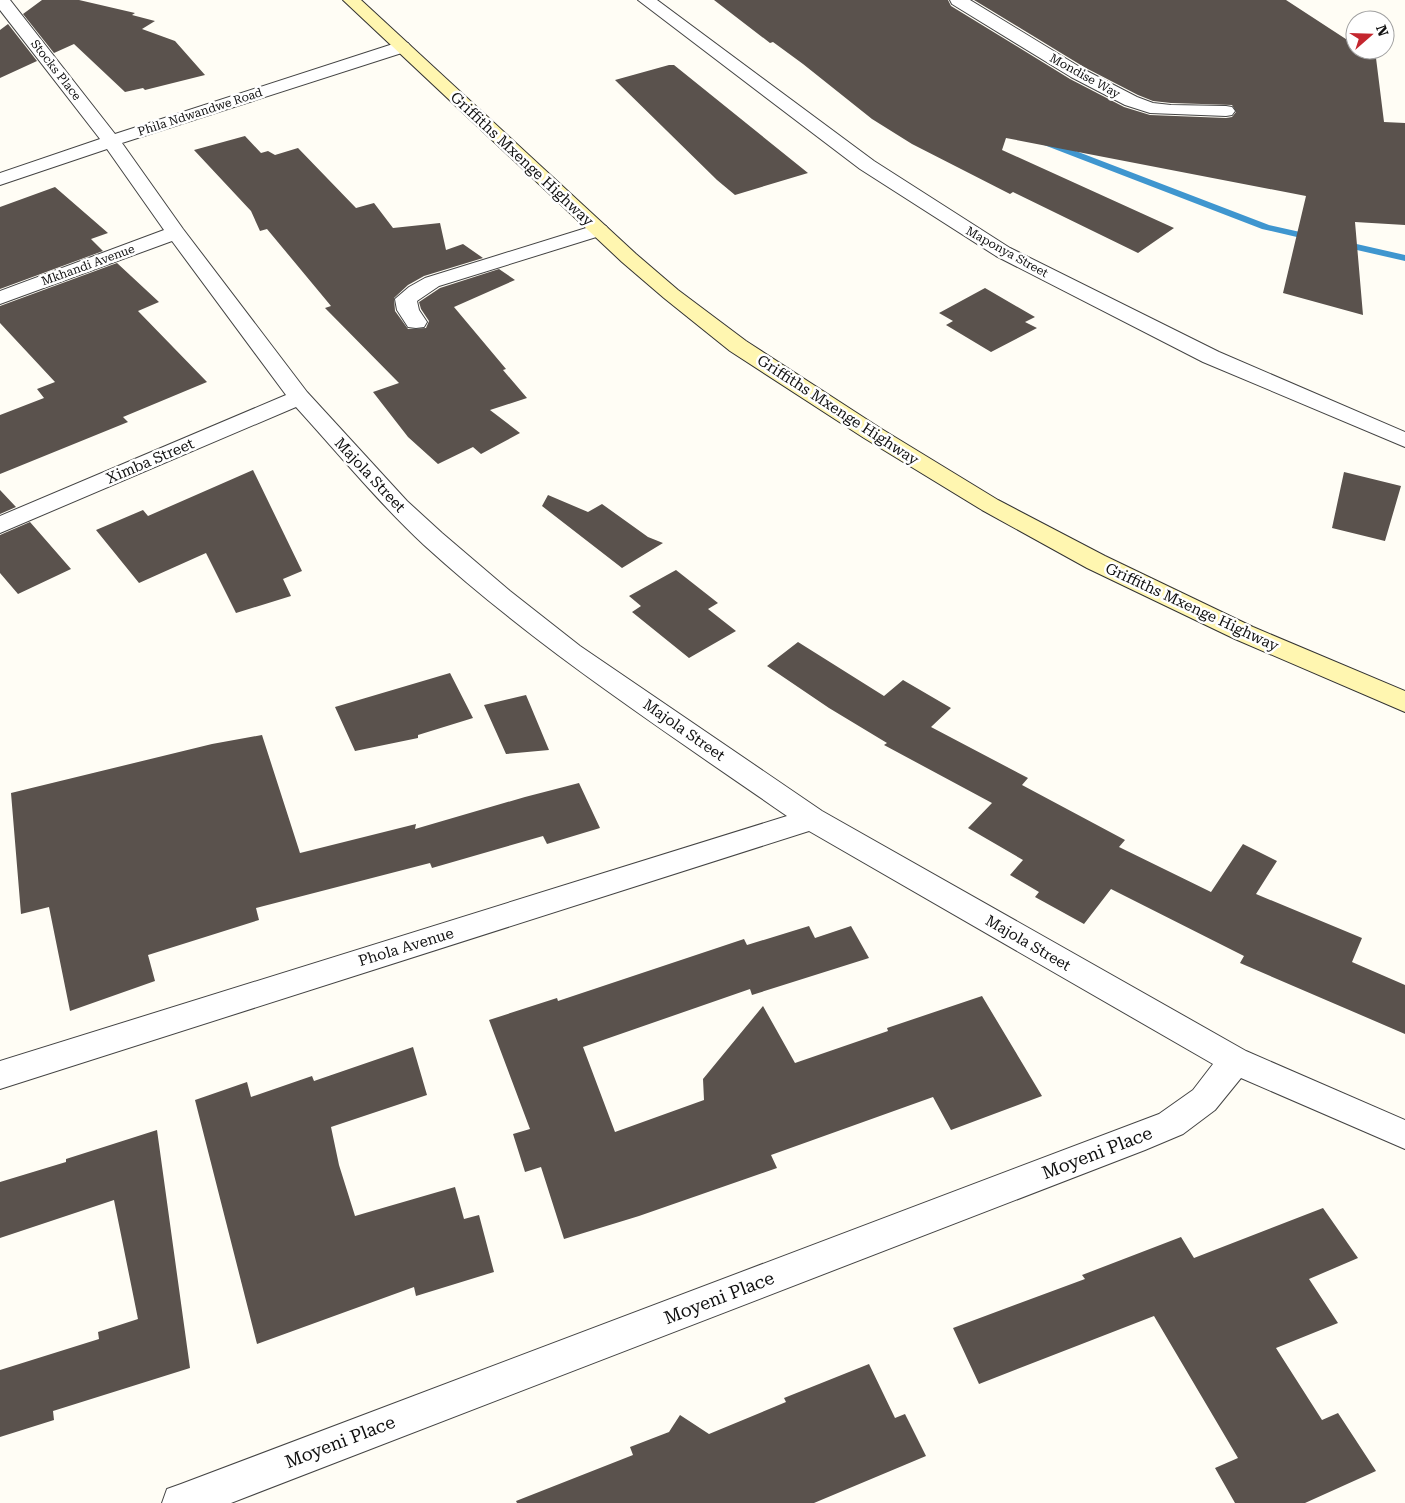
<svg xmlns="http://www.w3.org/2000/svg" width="1405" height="1503" font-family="'Roboto Serif',serif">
<rect width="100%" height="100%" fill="#fffdf5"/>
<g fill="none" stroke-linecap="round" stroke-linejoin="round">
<path fill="#3f96cf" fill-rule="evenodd" d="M1047 140 1269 225 1318 236 1319 238 1314 241 1262 229 1044 145 1042 143Z
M1339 240 1405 255V261L1335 245V241Z"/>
</g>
<path fill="#5a524d" d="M42 0H79L135 13 132 15 155 21 142 29 175 41 205 75 145 90 143 88 125 92 74 44 54 53 23 14Z
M714 0H948L951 6 1070 79 1124 107 1150 115 1226 118 1232 117 1236 112 1232 105 1171 103 1153 101 1138 95 1084 67 974 0H1286L1355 45V50H1363L1376 58 1384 122 1405 123V225L1355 222 1363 315 1283 293 1306 196 1006 138 1002 150 1174 228 1138 253 1013 192 1010 194 912 144 872 119 803 64 773 42 770 43Z
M8 24 37 61 0 78V30Z
M669 65H674L808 173 735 195 717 180 615 80Z
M245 136 261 153 268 151 275 155 298 148 356 208 374 203 393 228 440 223 446 250 463 244 483 258 424 276 408 285 394 298 395 311 408 329 426 328 429 321 421 309 419 302 440 288 499 269 515 280 454 307 506 369 503 370 527 398 490 410 520 433 481 454 473 447 438 464 408 437 373 392 399 383 325 308 331 306 267 229 260 231 251 211 194 150Z
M55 187 108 233 91 239 103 251 0 289V207Z
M117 263 159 302 138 311 207 382 123 417 128 422 0 474V415L44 398 37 389 55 382 0 323V306Z
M985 288 1035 317 1025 322 1037 328 991 352 946 325 953 321 939 313Z
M253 470 302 571 283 579 291 596 236 613 206 553 139 583 96 530 143 510 148 516Z
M1344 472 1401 486 1385 541 1332 528Z
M0 490 16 507 0 514Z
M548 495 588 512 602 504 648 537 663 543 622 568 542 506Z
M30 522 71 569 18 594 0 573V535Z
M676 570 718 603 708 609 736 631 689 658 632 612 641 606 629 596Z
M798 642 884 696 903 680 951 708 931 727 1028 778 1022 785 1125 840 1119 847 1211 892 1243 844 1277 861 1256 894 1362 938 1352 962 1405 985V1034L1240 963 1244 956 1111 889 1084 924 1035 897 1039 892 1010 875 1023 860 968 828 992 803 884 745 887 743 829 708 767 666Z
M450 673 473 718 418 735V738L355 751 335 707Z
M526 695 549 750 506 754 484 705Z
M262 735 300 853 416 824 415 829 525 797 579 783 600 828 547 844 543 836 432 868 430 863 256 908 259 920 148 955 155 981 70 1011 49 907 21 914 11 793 212 744Z
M809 926 815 938 851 926 869 958 752 995 750 989 583 1047 615 1132 704 1100 703 1079 763 1006 795 1063 888 1031 887 1028 982 996 1042 1096 951 1130 933 1097 771 1155 777 1168 639 1216 564 1239 541 1167 525 1172 513 1134 530 1129 489 1020 557 998 558 1001 744 939 747 945Z
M413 1047 427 1095 331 1127 339 1165 355 1216 455 1187 464 1219 479 1215 494 1272 416 1296 414 1287 257 1344 195 1100 247 1082 251 1097 312 1076 314 1081Z
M157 1130 190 1368 53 1411 54 1420 0 1437V1370L99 1339 98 1332 138 1319 114 1200 0 1238V1182L66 1162V1159Z
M1323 1208 1358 1258 1309 1279 1338 1323 1276 1348 1322 1420 1338 1413 1376 1471 1305 1503H1235L1215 1468 1238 1458 1154 1316 979 1384 953 1328 1085 1279 1082 1275 1181 1237 1194 1258Z
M869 1364 895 1418 905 1414 926 1456 814 1503H517L516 1501 633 1455 630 1447 669 1432 680 1415 709 1434 786 1402 784 1398Z"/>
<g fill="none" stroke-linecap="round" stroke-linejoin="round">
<g stroke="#444" stroke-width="2">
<path id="street" d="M0 0H10L115 134 396 43 402 42 408 43 411 47 408 51 122 143 183 229 307 392 407 501 442 533 510 591 580 646 822 811 1246 1051 1405 1120V1149L1241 1078 1215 1110 1183 1134 1145 1150 231 1503H162L167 1489 181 1484 1159 1114 1193 1090 1213 1064 809 831 0 1089V1061L787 816C663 730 536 647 424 545 378 502 338 453 296 407L0 533V516L286 395 172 241 0 304V291L164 230 107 149 0 185V173L100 139 0 10Z
M638 0H657L874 161 1010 248 1219 352 1405 432V447L1203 362 996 256 860 169Z
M950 0H970L1083 69 1137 97 1153 103 1171 105 1226 106 1232 107 1235 111 1232 115 1226 116 1150 113 1125 105 1071 77 952 4Z
M599 224 606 226 609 230 606 234 439 286 417 301 419 310 427 322 424 327 416 328 408 327 397 310 395 299 409 287 425 278Z"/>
</g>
<g stroke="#333" stroke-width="2">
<path id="secondary" d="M343 0H361L636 254 678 290 746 341 880 428 998 500 1105 556 1253 627 1405 691V712L1235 639 1087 568 982 510 864 438 730 351 664 298 622 262Z"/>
</g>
<use href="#street" fill="#fff" fill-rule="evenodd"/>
<use href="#secondary" fill="#fff6b0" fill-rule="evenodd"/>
</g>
<g text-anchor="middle" stroke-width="5" stroke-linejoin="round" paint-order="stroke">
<g font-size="12" fill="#111" stroke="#fff">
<text transform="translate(56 70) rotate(52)" y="4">Stocks Place</text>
<text transform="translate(1085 76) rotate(29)" y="4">Mondise Way</text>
<text transform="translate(200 112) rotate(-18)" y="4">Phila Ndwandwe Road</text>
<text transform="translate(1007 252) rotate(29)" y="4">Maponya Street</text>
<text transform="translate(88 265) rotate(-20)" y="4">Mkhandi Avenue</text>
</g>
<g font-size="15" fill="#111" stroke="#fff">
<text transform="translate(522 159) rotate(43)" y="5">Griffiths Mxenge Highway</text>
<text transform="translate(838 410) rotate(33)" y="5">Griffiths Mxenge Highway</text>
<text transform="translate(150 461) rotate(-23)" y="5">Ximba Street</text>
<text transform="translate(370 475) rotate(47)" y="5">Majola Street</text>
<text transform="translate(1192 607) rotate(25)" y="5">Griffiths Mxenge Highway</text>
<text transform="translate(684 730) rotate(35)" y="5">Majola Street</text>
<text transform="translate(1028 943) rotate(30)" y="5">Majola Street</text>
<text transform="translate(406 947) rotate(-17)" y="5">Phola Avenue</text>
</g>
<g font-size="18" fill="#111" stroke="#fff">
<text transform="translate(1097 1153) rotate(-21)" y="6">Moyeni Place</text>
<text transform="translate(719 1298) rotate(-21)" y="6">Moyeni Place</text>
<text transform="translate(340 1442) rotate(-21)" y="6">Moyeni Place</text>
</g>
</g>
<g transform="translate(1370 35) rotate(70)"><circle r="24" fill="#ffffff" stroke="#a0a0a0"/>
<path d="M0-4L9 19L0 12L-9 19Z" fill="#c4262e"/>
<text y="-8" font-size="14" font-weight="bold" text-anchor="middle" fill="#111111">N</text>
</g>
</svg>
